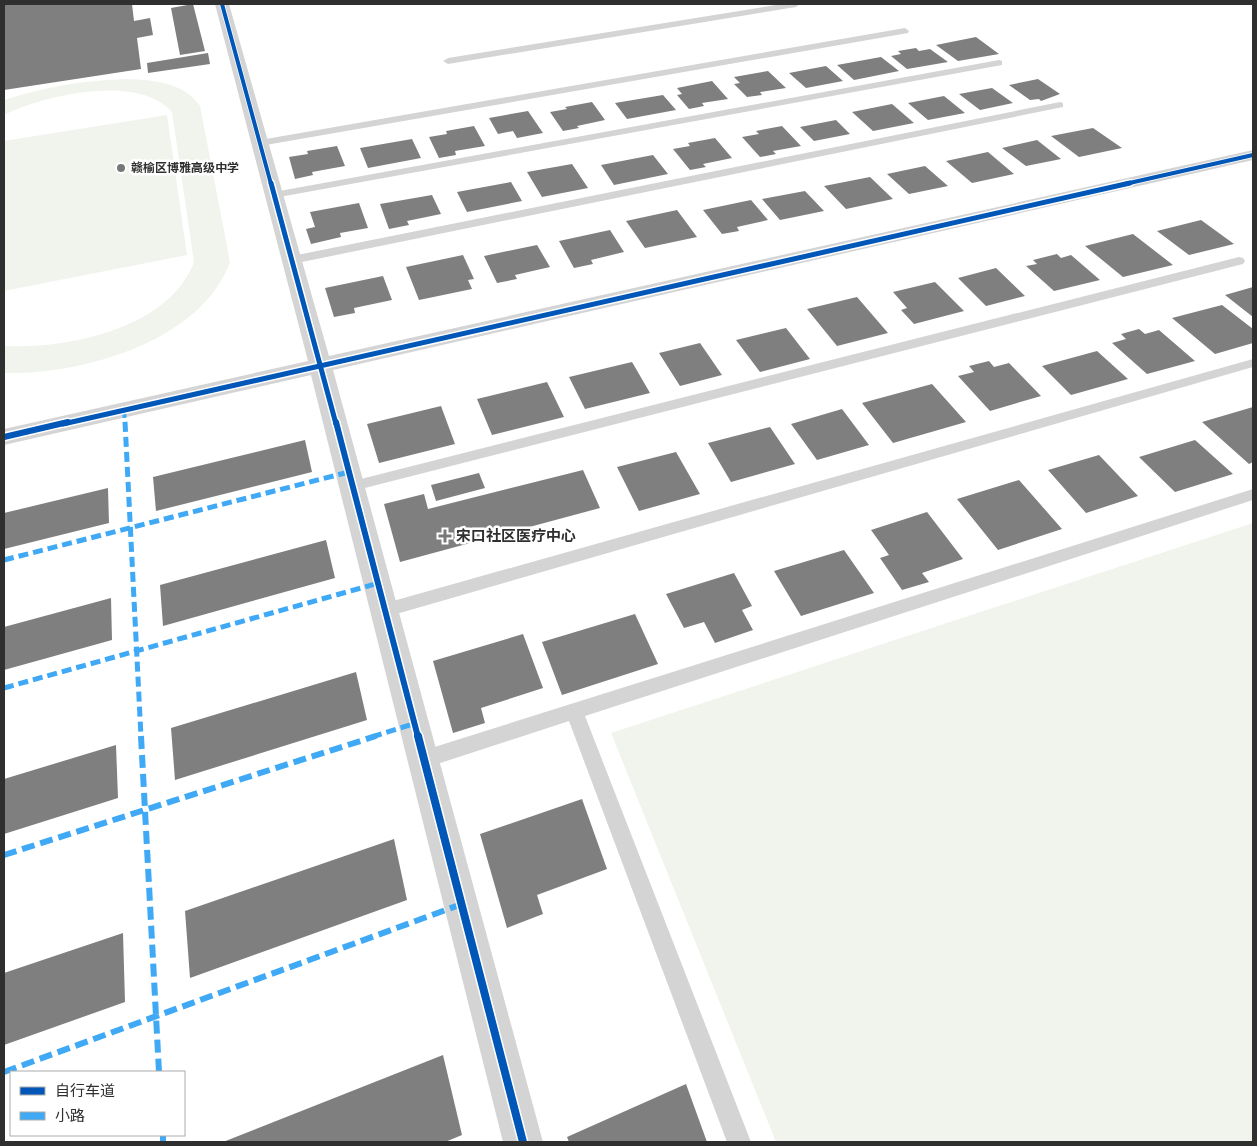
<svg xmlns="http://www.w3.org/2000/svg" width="1257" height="1146" font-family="Mulish,'Noto Sans SC',sans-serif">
<rect width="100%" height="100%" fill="#fff"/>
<path fill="#f0f4ed" d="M126 79C152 80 184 82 200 106L230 262C201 342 81 375 4 373V346C67 349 169 329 194 262L172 112C138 73 44 95 4 115V100C44 87 84 80 126 79Z
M167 115 187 255 4 291V141Z
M1253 523V1142H776L611 733Z"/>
<path fill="#7f7f7f" d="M4 4H132L134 21 150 18 153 35 137 38 141 69 4 90Z
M193 4 205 51 180 55 171 8Z
M976 37 999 54 958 61 936 45Z
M916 48 919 51 930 49 948 62 907 69 891 56 901 54 898 51Z
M208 53 210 64 148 73 147 63Z
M881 57 899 71 854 80 837 65Z
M826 66 843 81 806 88 789 73Z
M768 71 786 88 760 92 762 95 747 97 734 84 740 83 734 77Z
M1038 79 1060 94 1041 101 1039 99 1030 100 1009 85Z
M712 81 728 99 702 103 704 106 689 109 677 95 682 94 677 88Z
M992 88 1013 103 980 110 959 94Z
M663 95 676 110 627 119 615 103Z
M944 96 965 113 928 120 908 103Z
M592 102 605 120 577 126 579 128 563 131 550 112 567 109 565 107Z
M892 104 914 123 873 131 852 112Z
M528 111 543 133 517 138 513 131 498 134 489 118Z
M836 120 850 134 814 141 800 127Z
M474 126 485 146 455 151 456 155 439 158 429 137 447 134 446 131Z
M782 126 801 146 773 151 776 154 760 157 742 137 759 134 756 131Z
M1093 128 1122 148 1079 157 1051 136Z
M715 138 732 158 703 164 706 167 690 170 673 149 690 146 688 143Z
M412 139 421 158 368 168 360 148Z
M1037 140 1061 159 1026 166 1002 148Z
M337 146 345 166 312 172 313 175 295 179 289 157 308 154 307 151Z
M988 152 1014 174 972 183 946 161Z
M653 155 668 174 614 185 601 165Z
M572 164 588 188 542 197 527 172Z
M925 166 948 186 909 194 887 174Z
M870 177 893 199 846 209 824 186Z
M511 182 522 201 467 212 457 192Z
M805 191 824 211 780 220 762 199Z
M432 195 441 214 407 221 409 225 389 229 380 204Z
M751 200 768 220 737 227 739 231 722 234 703 210Z
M359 203 368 228 340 233 341 237 311 244 306 229 315 227 310 212Z
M677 210 697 237 645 248 626 221Z
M1201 220 1234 244 1189 255 1157 231Z
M610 230 624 252 591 260 593 264 574 268 559 241Z
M1133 234 1173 265 1123 277 1085 246Z
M537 245 550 267 515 275 517 279 497 283 484 256Z
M1057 254 1061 258 1071 255 1100 280 1054 291 1026 266 1037 264 1033 260Z
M463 255 474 279 468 280 472 289 419 300 406 267Z
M996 268 1025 296 986 306 958 278Z
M383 276 392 300 354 308 355 313 334 317 325 288Z
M935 282 964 311 914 324 901 310 907 308 893 292Z
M1253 287V317L1225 295Z
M857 297 888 333 837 346 807 309Z
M1222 305 1253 329V343L1215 354 1172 318Z
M786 328 810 359 760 372 736 340Z
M1139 329 1145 334 1159 330 1195 361 1147 374 1112 343 1126 339 1121 334Z
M700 343 722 375 680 386 659 353Z
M1097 351 1128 379 1071 395 1042 366Z
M989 361 994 367 1009 363 1041 396 990 411 958 376 974 372 969 366Z
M632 362 650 393 585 409 569 377Z
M547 382 564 417 492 435 477 399Z
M932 384 966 422 893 443 862 403Z
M441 406 455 444 379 463 367 424Z
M1253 407V462L1249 464 1202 422Z
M842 409 869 445 817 460 791 424Z
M770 427 795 464 731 482 708 443Z
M305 440 312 472 156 511 153 477Z
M1195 440 1233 474 1175 492 1139 457Z
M676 452 700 494 639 511 617 467Z
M1099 455 1138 496 1086 513 1048 470Z
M583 470 600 508 400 562 384 504 424 494 428 509Z
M479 473 485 488 436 501 431 485Z
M1019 480 1062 529 998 550 957 499Z
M108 488 109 523 4 549V513Z
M927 512 963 559 922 573 929 582 902 590 880 558 889 555 871 530Z
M326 540 335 578 163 626 160 585Z
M844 550 874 593 801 616 774 571Z
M734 573 752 606 742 610 753 630 715 643 704 622 684 628 666 594Z
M111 598 112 640 4 670V627Z
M635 614 658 664 562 695 542 642Z
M523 634 543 688 481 708 485 723 453 733 433 661Z
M356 672 367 720 175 780 171 728Z
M116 745 118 798 4 834V779Z
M582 799 607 869 537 895 543 914 507 928 480 834Z
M394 839 407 900 190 978 185 911Z
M123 933 125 1002 4 1045V973Z
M443 1055 462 1135 445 1142H223Z
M686 1084 707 1142H569L567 1137Z"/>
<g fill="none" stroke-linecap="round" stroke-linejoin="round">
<path fill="#d4d4d4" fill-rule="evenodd" d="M782 4H800L796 7 448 64 443 61 448 58Z
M905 28 909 31 908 33 260 146 255 143 260 140Z
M999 60 1002 61V65L274 198 268 195 274 192Z
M1060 102 1063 103V107L292 264 286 260 292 256Z
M1239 257 1243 258 1245 261 1243 264 353 491 348 490 345 486 348 482 353 481Z
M1253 359V367L386 617 380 615 378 610 380 605 386 603Z
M1253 489V500L585 716 751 1142H727L569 721 425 768 418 765 416 759 418 753 425 750Z"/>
<path fill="#d4d4d4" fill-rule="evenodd" d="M215 4H229L329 356 1253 150V160L333 370 543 1142H503L311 375 4 445V429L308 361Z"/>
<path stroke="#3fa9f5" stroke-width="4" stroke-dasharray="8 4" stroke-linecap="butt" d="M124 410 125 424"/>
<path stroke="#3fa9f5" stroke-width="5" stroke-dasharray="10 5" stroke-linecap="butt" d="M125 422 141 737
M4 560 349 472
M4 688 379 583
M372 737 416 723"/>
<path stroke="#3fa9f5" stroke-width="6" stroke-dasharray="13 6" stroke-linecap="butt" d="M141 736 159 1072
M4 855 376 736
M4 1072 462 904
M163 1135V1142"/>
<g stroke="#fff" stroke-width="5.5">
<path id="cycleway-far3" d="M222 4 271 184
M1125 184 1253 155"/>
</g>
<g stroke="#fff" stroke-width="8">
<path id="cycleway-far2" d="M271 183 336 424
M63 424 1130 183"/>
</g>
<g stroke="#fff" stroke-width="9">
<path id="cycleway-far1" d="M336 422 418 737
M4 437 68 422"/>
</g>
<g stroke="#fff" stroke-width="11">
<path id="cycleway" d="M418 736 523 1142"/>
</g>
<use href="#cycleway-far3" stroke="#0057b8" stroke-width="4"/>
<use href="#cycleway-far2" stroke="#0057b8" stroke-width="5"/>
<use href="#cycleway-far1" stroke="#0057b8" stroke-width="6"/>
<use href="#cycleway" stroke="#0057b8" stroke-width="8"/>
</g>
<g fill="#787878" stroke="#fff" stroke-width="2">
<circle cx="121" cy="168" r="5"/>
<path d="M442.5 528.5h5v5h5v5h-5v5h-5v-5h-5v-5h5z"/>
</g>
<g text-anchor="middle" stroke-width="5" stroke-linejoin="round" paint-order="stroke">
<g font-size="12" font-weight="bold" fill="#2f2f2f" stroke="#fff" text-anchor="start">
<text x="131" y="172">赣榆区博雅高级中学</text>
</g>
<g font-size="15" font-weight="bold" fill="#2f2f2f" stroke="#fff" text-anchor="start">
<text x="456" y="541">宋口社区医疗中心</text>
</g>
</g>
<rect width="1257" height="1146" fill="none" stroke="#2f2f2f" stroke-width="10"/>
<rect x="10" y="1071" width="175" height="65" fill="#ffffff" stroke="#acacac"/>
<rect x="20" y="1087" width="25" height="8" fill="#0057b8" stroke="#acacac"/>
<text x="55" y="1096" font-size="15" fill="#2f2f2f">自行车道</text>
<rect x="20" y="1112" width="25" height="8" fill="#3fa9f5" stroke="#acacac"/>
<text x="55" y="1121" font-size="15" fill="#2f2f2f">小路</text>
</svg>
